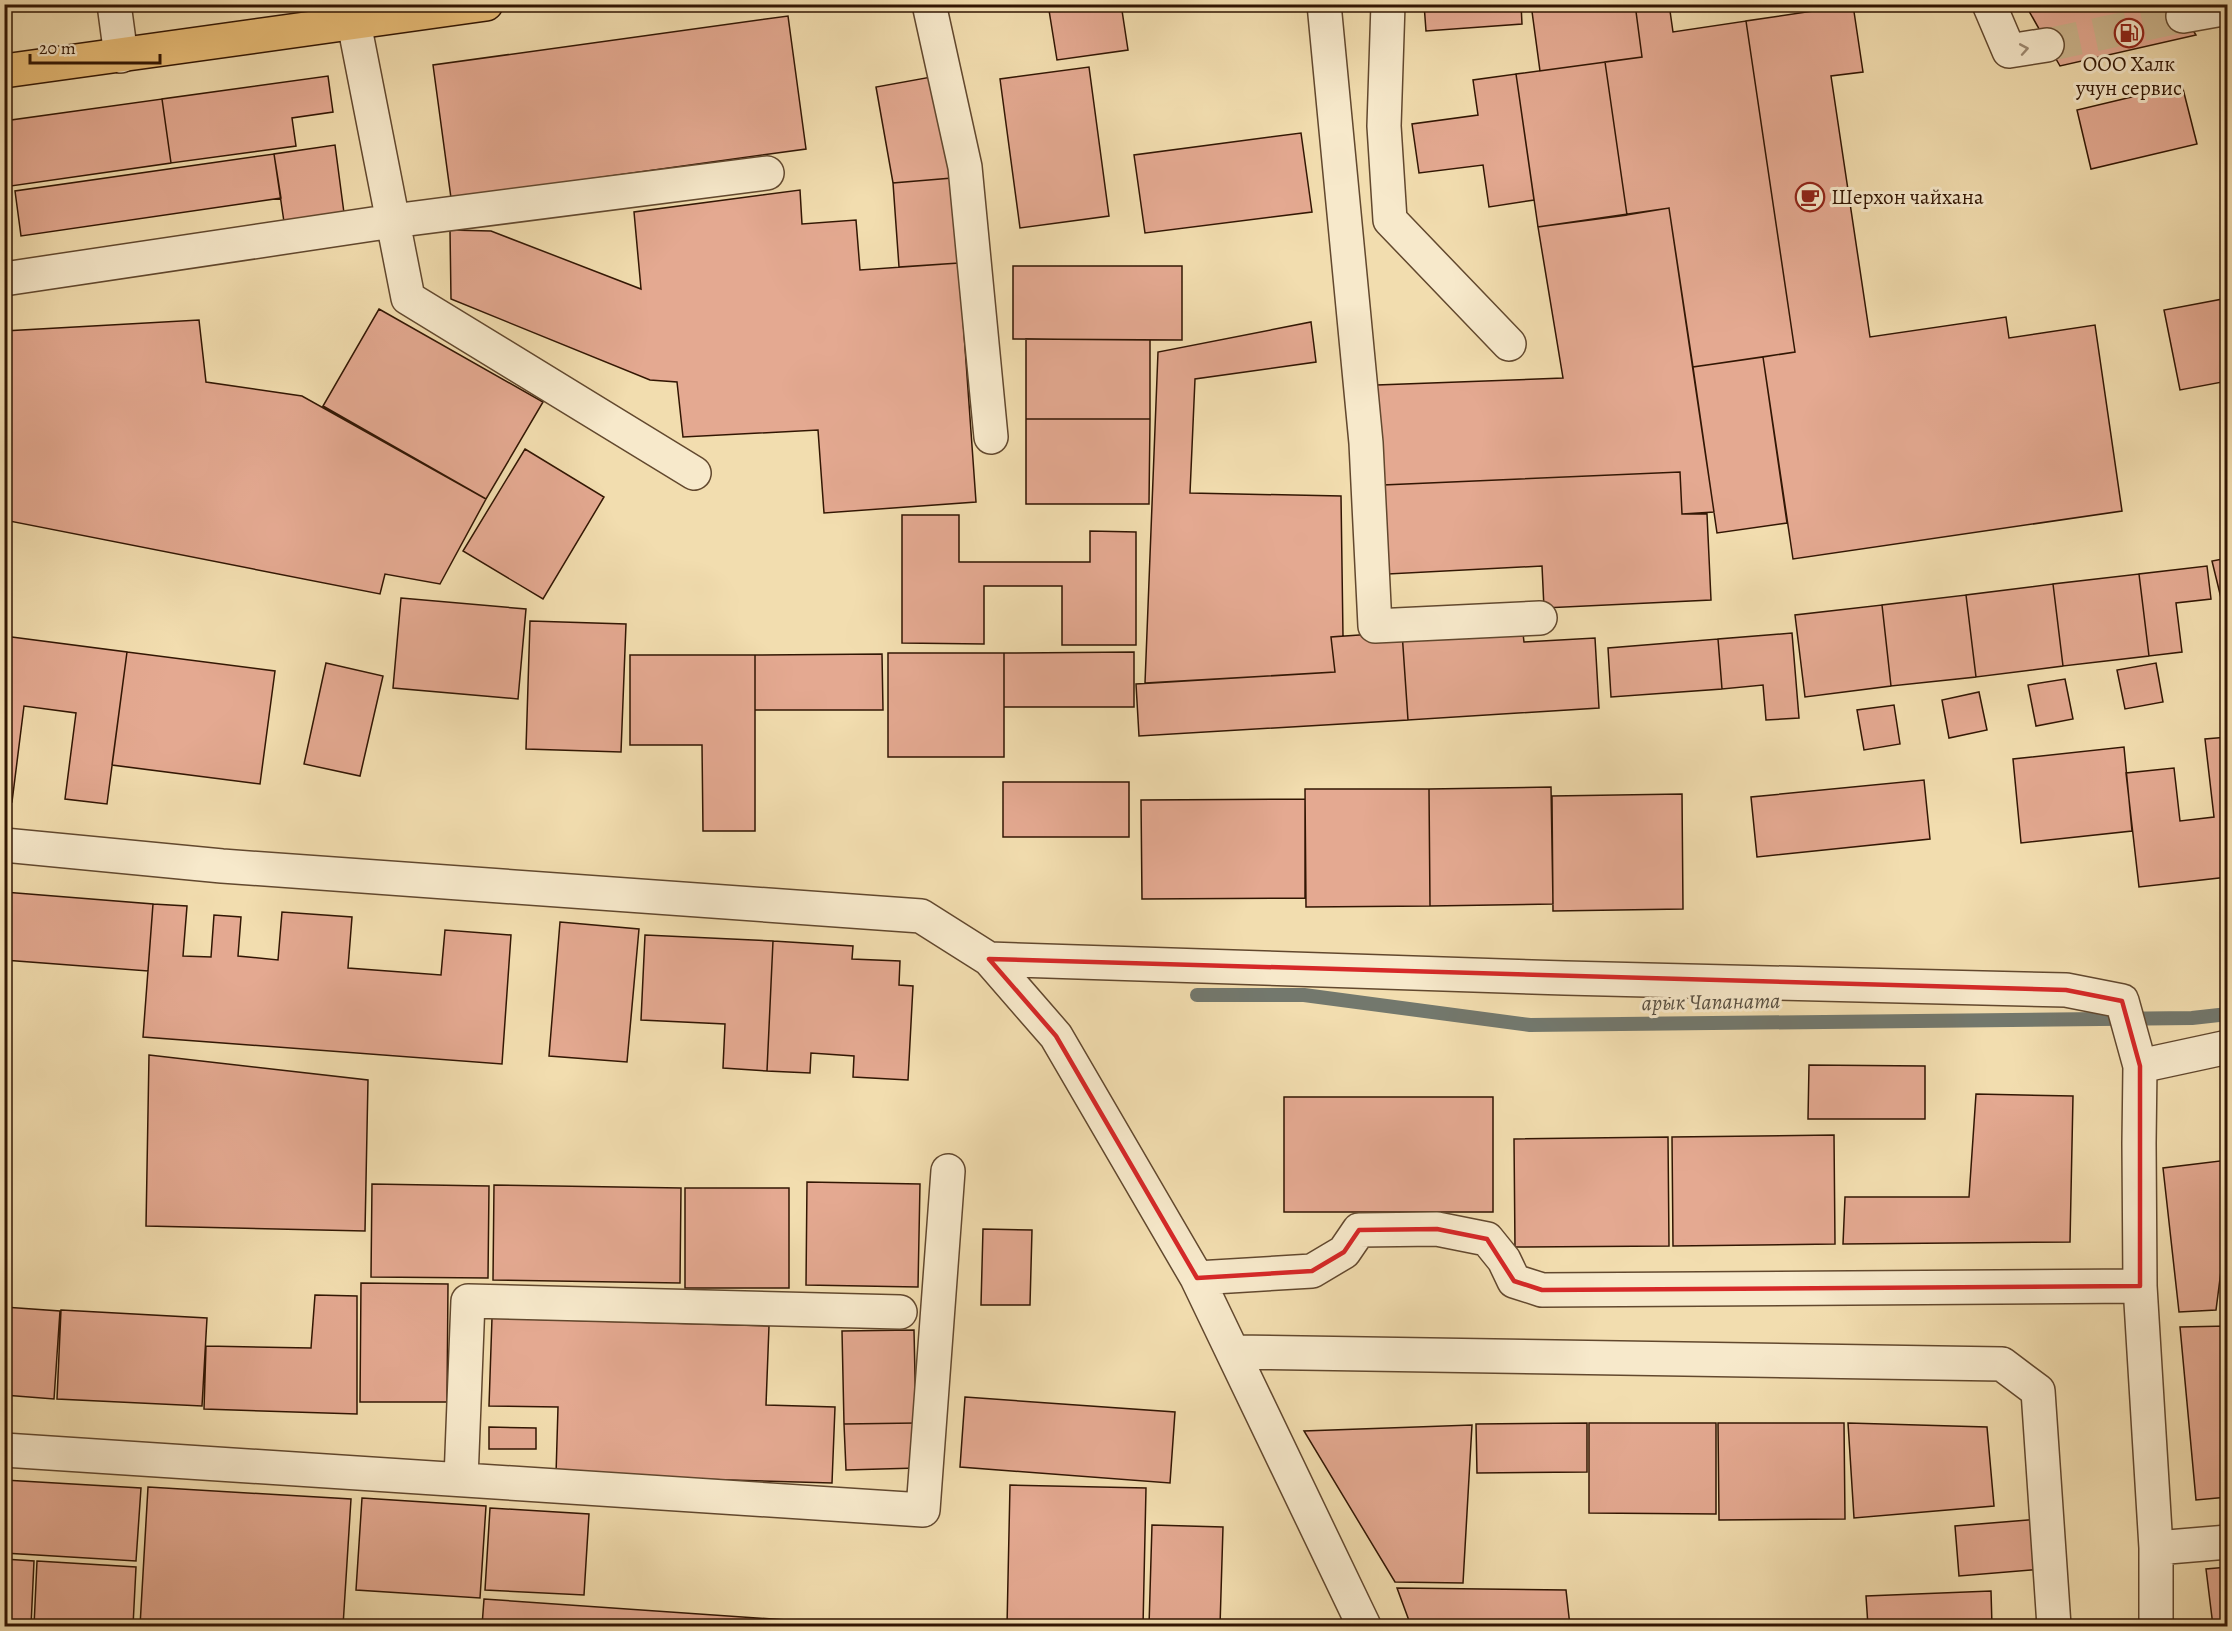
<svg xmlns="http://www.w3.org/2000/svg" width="2232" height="1631" font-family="Alegreya,serif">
<rect width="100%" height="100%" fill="#f2ddaf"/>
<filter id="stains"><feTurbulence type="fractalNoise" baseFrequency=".00333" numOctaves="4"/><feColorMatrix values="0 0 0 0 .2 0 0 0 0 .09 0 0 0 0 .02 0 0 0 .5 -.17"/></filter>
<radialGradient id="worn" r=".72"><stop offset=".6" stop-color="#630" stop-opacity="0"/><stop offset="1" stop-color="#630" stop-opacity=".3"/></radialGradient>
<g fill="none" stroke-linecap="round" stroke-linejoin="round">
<path stroke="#73786d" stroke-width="14" d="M1197 995H1304L1530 1025 2192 1018 2228 1014"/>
</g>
<path fill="#e4a991" stroke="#321603" stroke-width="1.5" d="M1048 4H1121L1128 50 1057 60Z
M1424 4H1521L1522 24 1426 31Z
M1531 4H1635L1642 57 1540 71Z
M1635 4H1669L1673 32 1746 21 1795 352 1693 367 1669 208 1627 215 1605 62 1642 57Z
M2025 4H2177L2196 35 2060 66Z
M1853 5 1863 72 1831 76 1870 337 2006 317 2009 338 2095 325 2122 511 1793 559 1763 357 1795 352 1746 21Z
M788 16 806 149 451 198 433 65Z
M1605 62 1627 215 1538 227 1516 74Z
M1089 67 1109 216 1020 228 1000 79Z
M1516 74 1534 200 1489 207 1483 165 1419 173 1412 124 1478 115 1473 80Z
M328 76 333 112 292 118 296 146 171 163 162 99Z
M931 77 952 178 893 183 876 87Z
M2182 85 2197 144 2091 169 2077 110Z
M162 99 171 163 4 187V121Z
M1301 133 1312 212 1145 233 1134 155Z
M335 145 344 213 284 222 274 154Z
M274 154 281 198 21 236 15 191Z
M952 178 959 263 899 267 893 183Z
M800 190 802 224 856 220 860 270 959 263 976 502 824 513 818 430 683 437 677 382 650 380 451 299 450 230 491 231 641 289 634 212Z
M1669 208 1714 512 1682 514 1680 472 1383 485 1377 385 1563 378 1538 227Z
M1013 266H1182V340L1013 339Z
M2228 298V381L2180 390 2164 310Z
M379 309 543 402 486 499 323 406Z
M199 320 206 382 302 396 486 499 440 584 385 574 380 594 4 520V331Z
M1311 322 1316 362 1195 379 1190 493 1341 496 1343 636 1331 637 1335 672 1145 683 1158 352Z
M1026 339 1150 340V419H1026Z
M1763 357 1787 523 1717 533 1693 367Z
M1026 419H1150L1149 504H1026Z
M525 449 604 497 543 599 463 551Z
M1680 472 1682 514H1707L1711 600 1544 608 1542 566 1388 574 1383 485Z
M902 515H959V562H1090V531L1136 532V645H1062V586H984V644L902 643Z
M2228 558V627L2212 561Z
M2207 566 2211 599 2176 603 2182 652 2149 656 2139 574Z
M2139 574 2149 656 2063 666 2053 584Z
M2053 584 2063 666 1976 677 1966 595Z
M1966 595 1976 677 1891 686 1882 605Z
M401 598 526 609 518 699 393 688Z
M1882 605 1891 686 1805 697 1795 615Z
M530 621 626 624 621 752 526 749Z
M1522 625 1524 642 1595 638 1599 708 1408 720 1402 632Z
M1402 632 1408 720 1139 736 1136 684 1335 672 1331 637Z
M1792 633 1799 718 1766 720 1763 685 1722 689 1718 639Z
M4 636 127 652 107 804 65 799 76 713 24 706 12 802 4 801Z
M1718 639 1722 689 1611 697 1608 648Z
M127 652 275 671 260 784 112 765Z
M1134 652V707H1004V653Z
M888 653H1004V757H888Z
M882 654 883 710H755V655Z
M630 655H755V831H703L702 745H630Z
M326 663 383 676 360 776 304 764Z
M2156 663 2163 702 2125 709 2117 670Z
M2065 679 2073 719 2036 726 2028 685Z
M1979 692 1987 730 1949 738 1942 700Z
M1894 705 1900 744 1864 750 1857 710Z
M2228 737V877L2139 887 2126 773 2174 768 2180 821 2214 817 2205 739Z
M2124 747 2132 831 2021 843 2013 759Z
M1924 780 1930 839 1757 857 1751 797Z
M1003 782H1129V837H1003Z
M1551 787 1553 904 1430 906 1429 789Z
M1305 789H1429L1430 906 1306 907Z
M1682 794 1683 909 1553 911 1552 796Z
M1305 799V898L1142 899 1141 800Z
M4 892 153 904 148 971 4 960Z
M153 904 187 906 183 956 211 957 214 915 241 917 238 956 278 960 282 912 352 917 348 968 441 975 445 930 511 935 502 1064 143 1037Z
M560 922 639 929 627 1062 549 1056Z
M645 935 773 941 767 1071 723 1068 725 1024 641 1020Z
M773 941 853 946 852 959 900 961 899 985 913 986 908 1080 853 1077 854 1056 811 1053 810 1073 767 1071Z
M149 1055 368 1080 365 1231 146 1226Z
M1809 1065 1925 1066V1119H1808Z
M1976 1094 2073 1096 2070 1242 1843 1244 1845 1197H1969Z
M1284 1097H1493V1212H1284Z
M1834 1135 1835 1244 1673 1246 1672 1137Z
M1668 1137 1669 1246 1515 1247 1514 1139Z
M2228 1160V1254L2222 1263 2216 1310 2179 1312 2163 1168Z
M807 1182 920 1184 918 1287 806 1285Z
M372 1184 489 1186 488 1278 371 1277Z
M494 1185 681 1188 680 1283 493 1280Z
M685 1188H789V1288H685Z
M983 1229 1032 1230 1030 1305H981Z
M361 1283 448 1284 447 1402H360Z
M315 1295 357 1296V1414L204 1409 206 1346 311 1348Z
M4 1307 60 1311 54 1399 4 1395Z
M61 1310 207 1318 202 1406 57 1399Z
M492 1318 769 1326 766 1405 835 1407 832 1483 556 1475 558 1407 489 1406Z
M2228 1326V1497L2196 1500 2180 1327Z
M914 1330 916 1423 844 1424 842 1331Z
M965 1397 1175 1412 1170 1483 960 1467Z
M916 1423 917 1468 846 1470 844 1424Z
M1587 1423V1472L1477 1473 1476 1424Z
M1589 1423H1716V1514L1589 1513Z
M1718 1423H1844L1845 1519 1719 1520Z
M1848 1423 1987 1427 1994 1506 1854 1518Z
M1472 1425 1463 1583 1395 1582 1304 1431Z
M489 1427 536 1428V1449H489Z
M4 1480 141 1488 136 1561 4 1553Z
M1010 1485 1146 1488 1143 1626H1007Z
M148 1487 351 1499 343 1626H140Z
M362 1498 486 1506 480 1598 356 1590Z
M490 1508 589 1514 584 1595 485 1590Z
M2039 1519 2044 1569 1959 1576 1955 1526Z
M1152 1525 1223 1527 1220 1626H1149Z
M4 1559 34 1561 31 1626H4Z
M37 1561 136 1567 133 1626H34Z
M2228 1567V1626H2213L2206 1569Z
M1397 1588 1566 1590 1570 1626H1411Z
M1991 1591 1992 1626H1868L1866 1596Z
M484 1599 873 1626H482Z"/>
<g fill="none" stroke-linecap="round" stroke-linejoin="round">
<path stroke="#ccb58d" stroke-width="33" stroke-dasharray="33 16" stroke-linecap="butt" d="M2047 45 2183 16"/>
<g stroke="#62482e" stroke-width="36">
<path id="minor" d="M114 4 121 56
M929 4 965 167 991 437
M1324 4 1366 443 1375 626 1540 618
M1388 4 1384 126 1390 220 1509 344
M1989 4 2009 51 2047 45
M2183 16 2228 8
M354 23 408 298 694 473
M4 279 393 221 767 173
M4 845 222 866 921 916 989 959 1056 1036 1197 1278 1364 1626
M989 959 1565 978 2066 990 2122 1001 2140 1066
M1197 1278 1312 1271 1344 1252 1359 1230 1437 1229 1487 1239 1504 1260 1514 1281 1542 1290 2140 1286
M1233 1352 2002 1364 2038 1391 2054 1626
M4 1450 923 1510 948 1171
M461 1479 468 1301 900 1312
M2156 1548 2140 1286 2139 1143 2140 1066 2228 1047
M2156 1626V1548L2228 1542"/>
</g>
<g stroke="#321603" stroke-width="36">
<path id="major" d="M4 71 486 4"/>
</g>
<use href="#minor" stroke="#f7e9cb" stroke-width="33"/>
<use href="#major" stroke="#e9be78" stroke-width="33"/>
</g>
<defs><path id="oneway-chevron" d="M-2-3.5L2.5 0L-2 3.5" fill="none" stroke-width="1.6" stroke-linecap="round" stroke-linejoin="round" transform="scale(1.5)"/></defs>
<use stroke="#9e8a71" href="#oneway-chevron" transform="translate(2024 49) rotate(-10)"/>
<path fill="none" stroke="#d62828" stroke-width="4.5" stroke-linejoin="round" d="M989 959 2066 990 2122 1001 2140 1066V1286L1542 1290 1514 1281 1487 1239 1437 1229 1359 1230 1344 1252 1312 1271 1197 1278 1056 1036Z"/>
<defs>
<g id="fuel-ring" transform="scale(1.5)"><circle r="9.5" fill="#f7e9cb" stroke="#8f2418" stroke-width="1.5"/><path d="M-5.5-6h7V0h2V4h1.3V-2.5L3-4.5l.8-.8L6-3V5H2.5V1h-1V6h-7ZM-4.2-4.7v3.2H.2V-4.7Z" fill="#8f2418"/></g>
<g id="cafe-ring" transform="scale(1.5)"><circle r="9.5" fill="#f7e9cb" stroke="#8f2418" stroke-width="1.5"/><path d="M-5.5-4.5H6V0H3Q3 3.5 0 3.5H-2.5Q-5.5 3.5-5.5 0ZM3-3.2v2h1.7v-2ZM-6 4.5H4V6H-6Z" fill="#8f2418"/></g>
</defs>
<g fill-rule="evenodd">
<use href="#fuel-ring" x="2129" y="33"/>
<use href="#cafe-ring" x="1810" y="197"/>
</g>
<g text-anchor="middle" stroke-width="6" stroke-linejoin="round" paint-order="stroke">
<g font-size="21" fill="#321603" stroke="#f7e9cb">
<text x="2129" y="71">ООО Халк<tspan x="2129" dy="24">учун сервис</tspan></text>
<text x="1831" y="204" text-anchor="start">Шерхон чайхана</text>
</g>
<g font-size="22" font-style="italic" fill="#584f41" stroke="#f7e9cb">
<text transform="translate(1711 1001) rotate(-1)" y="8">арык Чапаната</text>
</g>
</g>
<rect width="2232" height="1631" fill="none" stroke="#f2ddaf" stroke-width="24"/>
<rect x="6" y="6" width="2220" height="1619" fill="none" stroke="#321603" stroke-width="3"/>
<rect x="12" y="12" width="2208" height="1607" fill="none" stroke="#321603" stroke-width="1.5"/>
<path d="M30 54v9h130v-9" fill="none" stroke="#321603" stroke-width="3"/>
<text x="39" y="54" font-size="18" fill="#321603" stroke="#f7e9cb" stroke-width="4.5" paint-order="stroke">20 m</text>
<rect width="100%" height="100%" filter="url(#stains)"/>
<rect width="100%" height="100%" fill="url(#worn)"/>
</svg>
